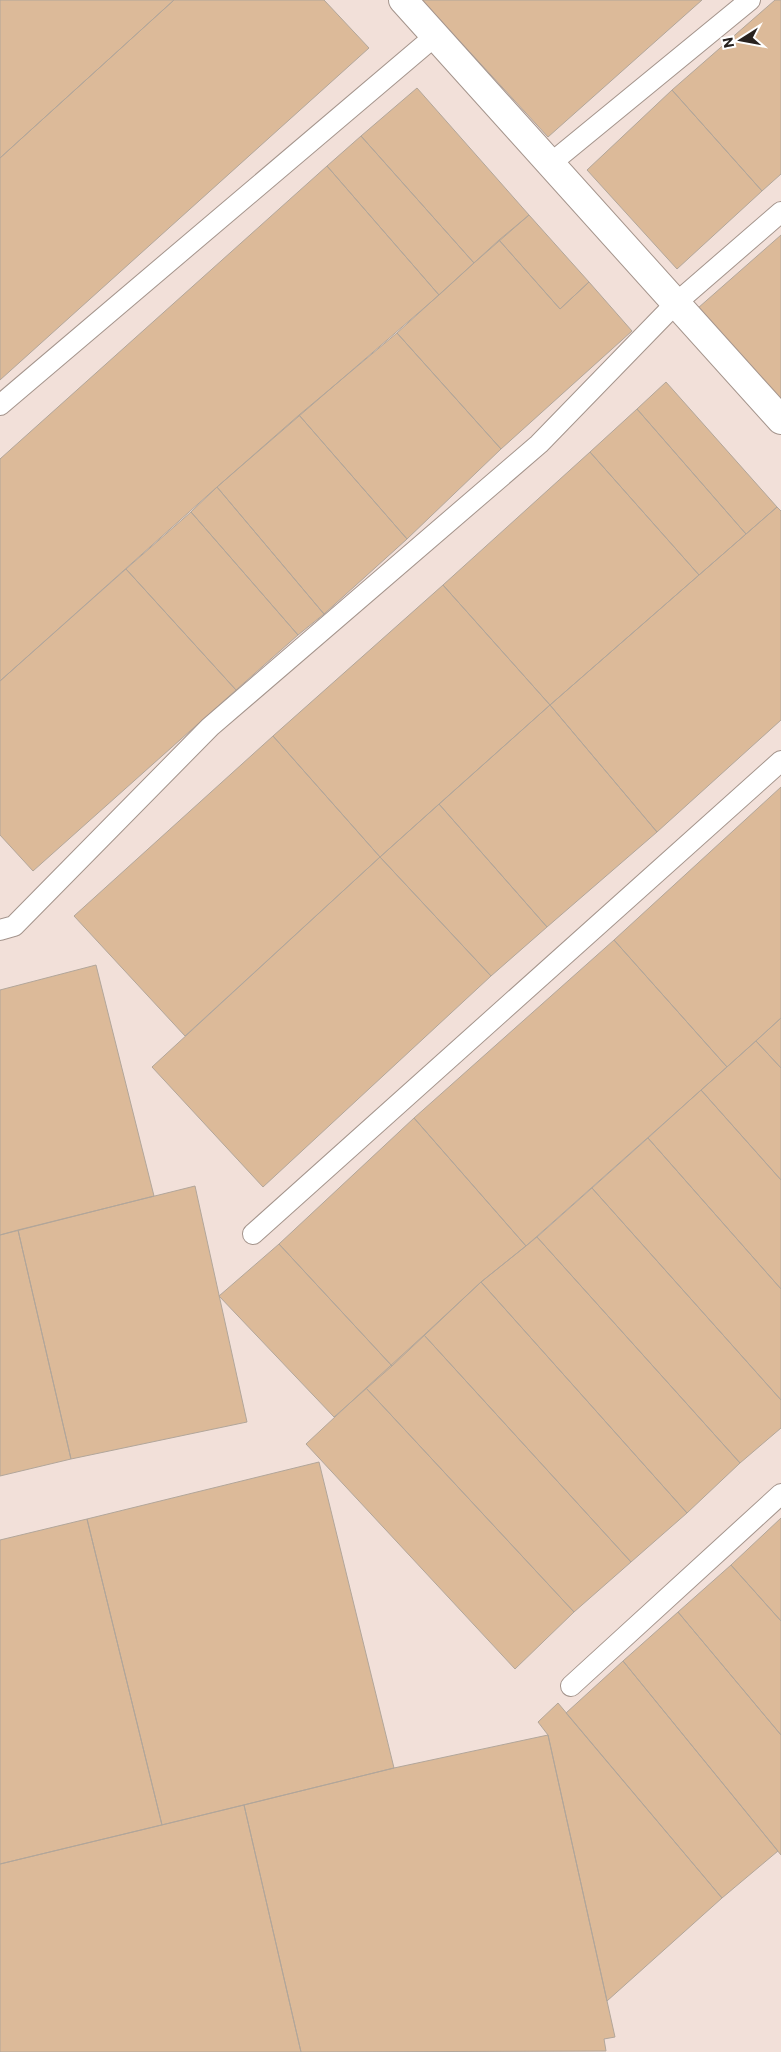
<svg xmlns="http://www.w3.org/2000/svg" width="781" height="2052" font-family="Commissioner,sans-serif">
<rect width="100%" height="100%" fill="#f2e0d9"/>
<path fill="#dcba99" stroke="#b2a69a" d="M0 0H174L0 158Z
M174 0H324L369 48 0 380V158Z
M422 0H702L548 137Z
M775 0H781V174L762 191 672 90Z
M417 88 529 215 474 263 361 136Z
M672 90 762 191 677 269 587 170Z
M361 136 474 263 439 295 327 166Z
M327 166 439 295 217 487 0 681V459Z
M529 215 589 282 560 309 499 240Z
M781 235V400L698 308Z
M499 240 560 309 589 282 632 331 501 449 397 333Z
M397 333 501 449 407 539 299 415Z
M666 382 777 507 746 534 637 409Z
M637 409 746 534 699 575 590 452Z
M299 415 407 539 324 614 217 487Z
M590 452 699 575 550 705 443 585Z
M217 487 324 614 298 635 191 512Z
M777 507 781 511V720L657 832 550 705Z
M191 512 298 635 236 690 126 569Z
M126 569 236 690 33 871 0 835V681Z
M443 585 550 705 380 857 273 736Z
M550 705 657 832 547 927 439 804Z
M273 736 380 857 185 1036 74 916Z
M781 787V1018L727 1067 614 940Z
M439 804 547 927 491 976 380 857Z
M380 857 491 976 263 1187 152 1067Z
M614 940 727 1067 526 1246 414 1118Z
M96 965 154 1196 0 1235V990Z
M781 1018V1068L756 1041Z
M756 1041 781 1068V1180L701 1090Z
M701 1090 781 1180V1289L648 1138Z
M414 1118 526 1246 481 1282 392 1366 279 1244Z
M648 1138 781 1289V1400L592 1188Z
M195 1186 247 1422 71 1459 18 1230Z
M592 1188 781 1400V1428L740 1463 537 1237Z
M18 1230 71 1459 0 1476V1235Z
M537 1237 740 1463 687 1513 481 1282Z
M279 1244 392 1366 334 1417 219 1296Z
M481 1282 687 1513 631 1562 424 1335Z
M424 1335 631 1562 574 1612 366 1388Z
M366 1388 574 1612 515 1669 306 1444Z
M319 1462 394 1768 162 1825 87 1519Z
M781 1518V1621L731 1565Z
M87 1519 162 1825 0 1864V1540Z
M731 1565 781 1621V1735L678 1612Z
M678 1612 781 1735V1855L623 1661Z
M623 1661 778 1851 722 1898 566 1713Z
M558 1703 722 1898 607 2001 548 1735 538 1722Z
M548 1735 615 2037 604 2039 606 2051 301 2052 244 1805 394 1768Z
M244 1805 301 2052H0V1864Z"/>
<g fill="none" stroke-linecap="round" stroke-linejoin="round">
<g stroke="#a4948c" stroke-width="22">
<path id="lane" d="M550 164 750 0
M0 405 435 36
M0 930 14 926 210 727 539 444 676 303 781 212
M253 1234 781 761
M571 1686 781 1494"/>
</g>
<g stroke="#a4948c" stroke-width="30">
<path id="street" d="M403 0 781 420"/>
</g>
<use href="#lane" stroke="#fff" stroke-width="20"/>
<use href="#street" stroke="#fff" stroke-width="28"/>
</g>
<g transform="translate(741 40) rotate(259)" stroke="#ffffff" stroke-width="4" paint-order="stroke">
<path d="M0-4L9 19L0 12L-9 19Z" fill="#28221f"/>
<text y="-8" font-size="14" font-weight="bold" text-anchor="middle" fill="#28221f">N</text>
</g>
</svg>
